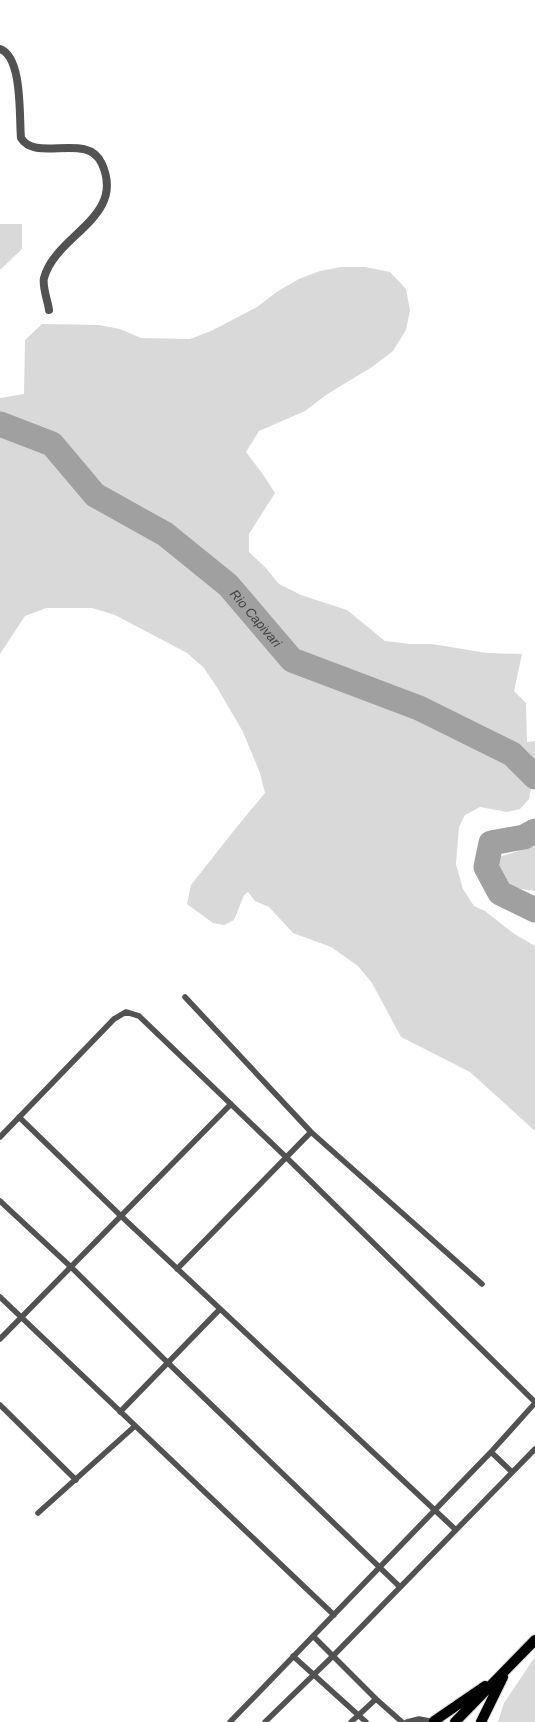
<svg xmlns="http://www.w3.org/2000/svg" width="535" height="1722" font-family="Arial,sans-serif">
<rect width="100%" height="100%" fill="#fff"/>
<path fill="#d9d9d9" d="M0 224H22V249L0 270Z
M341 267H365L390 272 406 289 410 310 406 330 393 351 372 367 326 395 305 411 259 431 246 452 262 473 275 493 249 534V552L265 567 279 584 301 595 347 610 385 641 410 644H432L487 653 522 654 514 691 526 703 527 742 535 741V787H531L529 799 520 809 507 812 480 807 465 815 459 827 456 864 463 889 474 906 485 911 513 933 535 946V1131L470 1072 401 1037 372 983 358 966 331 947 293 933 269 907 255 901 248 892 244 895 234 920 224 925 213 923 187 904 191 885 236 828 265 793 260 773 243 732 218 689 204 668 187 653 115 615 92 608H46L25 616 0 654V398L24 394 25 340 42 324 99 325 120 329 141 338 190 339 211 331 257 307 278 291 299 279 320 271Z
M535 846V891L516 888 494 883 491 873 492 864 502 856Z
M535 1657V1722H498L504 1703Z"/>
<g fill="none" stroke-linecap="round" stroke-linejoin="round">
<g stroke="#a0a0a0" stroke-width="25">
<path id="s1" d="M0 424 52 444 95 495 165 534 228 585 292 660 419 708 512 754 535 777"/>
<path d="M535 831 524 837 491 843 486 867 500 893 535 910"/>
</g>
<g stroke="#dbdbdb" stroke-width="12">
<path id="primary" d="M434 1721 485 1686
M455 1722 535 1640
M481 1722 503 1677"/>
</g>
<path stroke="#525252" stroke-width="5.5" d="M185 997 311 1132 482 1284
M19 1117 121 1216 456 1530
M0 1137 114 1019 126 1012 139 1016 287 1158 535 1402
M0 1201 71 1267 167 1362 400 1587
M177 1269 311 1132
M0 1297 334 1615
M0 1339 231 1104
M0 1405 76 1480
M120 1412 220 1309
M491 1452 512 1472
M38 1513 135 1426
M313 1636 376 1699 402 1722
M293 1656 366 1722
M230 1722 491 1452 535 1403
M265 1722 333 1656 535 1449
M351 1722 376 1699
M407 1722 419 1719 435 1722"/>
<path stroke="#525252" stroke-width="8" d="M0 49C23 57 19 118 21 138 36 163 88 131 102 164 126 218 56 234 44 278 42 287 48 301 49 310"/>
<use href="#primary" stroke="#000" stroke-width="10"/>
</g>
<g text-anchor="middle" stroke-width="3" stroke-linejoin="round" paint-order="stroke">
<g font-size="13" font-style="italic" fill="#414141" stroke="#fff">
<text dy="5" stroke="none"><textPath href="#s1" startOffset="327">Rio Capivari</textPath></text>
</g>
</g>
</svg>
